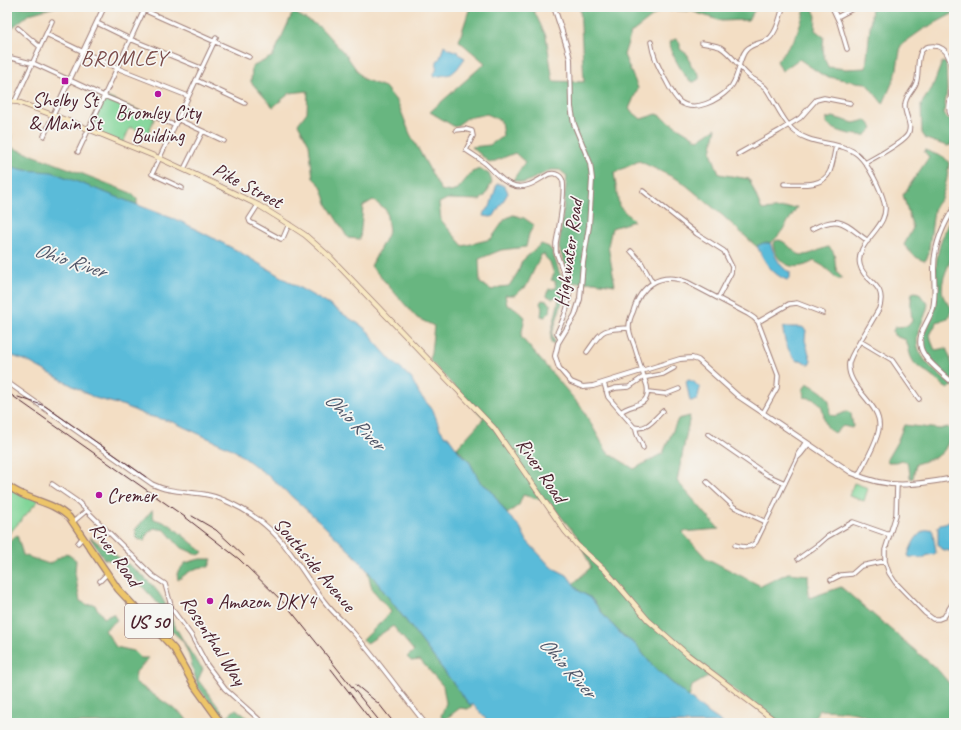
<svg xmlns="http://www.w3.org/2000/svg" width="961" height="730" font-family="Caveat,sans-serif">
<rect width="100%" height="100%" fill="#f6f6f2"/>
<filter id="ink" filterUnits="userSpaceOnUse"><feTurbulence type="fractalNoise" baseFrequency=".025" numOctaves="2"/><feDisplacementMap in="SourceGraphic" scale="8" xChannelSelector="R" yChannelSelector="G"/><feConvolveMatrix kernelMatrix="1 2 1 2 8 2 1 2 1" color-interpolation-filters="sRGB"/></filter>
<filter id="wash" filterUnits="userSpaceOnUse"><feTurbulence type="fractalNoise" baseFrequency=".012" numOctaves="4" result="noise"/><feDisplacementMap in="SourceGraphic" scale="16" xChannelSelector="R" yChannelSelector="G"/><feGaussianBlur stdDeviation="0.9" result="paint"/><feColorMatrix in="noise" values="0 0 0 0 0 0 0 0 0 0 0 0 0 0 0 0 0 1.4 0 .05"/><feComposite in="paint" operator="in"/></filter>
<g filter="url(#wash)">
<rect width="100%" height="100%" fill="#f3dec4"/>
<path fill="#81d598" stroke="#667a62" d="M104 96 155 117 148 134 130 127 123 143 88 129Z
M854 483 868 488 864 501 849 496Z
M7 485 39 500 7 536Z"/>
<path fill="#68b680" stroke="#596a56" d="M7 7H55L29 14 7 32Z
M470 7H532L546 36 553 81 584 82 580 7H757L748 20 721 21 691 11 661 10 631 33 624 55 638 88 629 109 641 119 657 114 698 140 716 128 711 152 719 174 749 179 762 210 797 207C791 216 779 240 769 243 764 245 762 244 757 247L722 215 681 181 639 161 614 173 619 206 634 221 612 228 608 246 615 285 594 282 572 283 559 248 567 176 560 170H551L524 183 513 180 525 162 515 153 490 163 472 147 490 145 503 136 501 121 487 114 467 118 455 127 430 112 485 63 459 41Z
M806 7H812L816 16 815 30 824 37C822 48 823 56 828 67L846 69 866 68 872 7H954V13L922 30 901 45 896 74 883 104 866 83 855 82 824 76 799 59 782 71 777 61 795 39Z
M293 12 320 27 346 55 363 79 385 87 398 103 410 134 441 190 451 192 457 190 472 172 480 169 489 174 492 182 485 196 480 200 447 199 439 203 441 220 463 246 491 239 505 219 513 215 524 218 534 225 529 234 526 247 501 250 479 259 480 283 492 290 500 287 509 286 518 272 522 261 541 244 549 247 552 251 564 286 563 299 552 334 554 340V345L551 343V334L559 300 555 296 553 299 546 295 549 289 556 288 555 281 551 280 554 274 550 262 546 258 544 254 541 255 526 287 520 290 516 295H505L507 305 515 308 525 317 521 337 582 408 607 452 634 469 663 453 678 419 690 416 677 481 719 529 682 532 706 558 761 586 788 573 808 575 809 598 841 587 938 670 954 689V723H877C863 710 837 711 819 710L811 723H778L713 674 692 686 689 698 652 665 635 644 623 636 606 618 591 598 579 591 573 584 591 567 577 536 549 502 523 495 519 505 507 514 490 489 480 482 469 461 457 448 484 418 430 361 434 326 417 318 371 266 389 231 386 210 373 200 363 206 360 239 348 238 328 206 321 186 313 178 309 144 298 124 307 112 308 91 290 93 273 107 251 82 252 67 273 56Z
M675 39 678 40 680 43V49L688 55 691 66 699 74V79L694 82 689 81C682 71 670 54 670 42Z
M942 62 946 63 947 90 944 113 946 117 951 120 954 126 951 145 947 146 926 139 922 133 921 104 932 88Z
M833 117 854 123 866 120 873 128 866 135C854 136 835 132 826 123V119Z
M7 132 12 136 8 146 70 169 131 193 137 199V208L25 170 7 166Z
M925 150 945 158 949 163C948 174 946 186 942 196 940 202 936 203 934 210L928 256 925 261C916 259 910 252 904 245L913 228 903 195 929 157 924 151Z
M954 213C954 224 956 237 954 248 951 265 939 278 943 296 945 301 950 304 952 309L948 318 937 322 930 335 932 343 935 350 946 348C951 359 954 370 954 382 943 372 925 360 923 345 921 330 934 319 936 305 938 293 935 280 936 268 937 249 944 229 954 213Z
M779 240C789 242 793 255 803 255 811 255 820 249 828 247 838 252 833 263 837 271 838 273 840 275 841 277V279H838L823 266 814 261C796 272 778 267 773 245L775 241Z
M915 292 919 293 924 300 928 303C927 314 921 322 918 333 912 356 937 372 952 386L948 389C941 386 937 379 931 375 925 370 917 368 913 361 909 355 909 347 906 340 902 338 898 338 894 335L893 331 895 327 908 326 912 321C911 311 910 303 912 293Z
M542 300 547 301 551 305 550 312 545 317 541 316 542 308 540 303Z
M807 383C814 387 828 394 829 402 831 407 828 410 831 415L836 416 848 411 851 414 853 426 852 428 843 426 835 433C814 423 835 401 804 397L803 390Z
M904 425 940 429 948 427 951 430C951 435 949 440 947 445 941 459 929 459 916 464L913 478 911 479 910 477 909 467 907 462 901 460 896 462H888L887 459 897 442Z
M152 510 154 519 169 524 203 552 201 554 198 555 180 547 165 530 154 528 147 534 145 541 137 539 135 530Z
M17 535 23 555 49 564 66 553 76 560 75 573 80 601 88 605 94 604 104 618 113 614 117 620 105 630 116 647 134 651 141 658H149L136 672 135 682 183 715 189 723H7V543Z
M90 537C113 555 140 569 158 592 166 603 167 610 173 622 182 639 191 655 203 669L198 680 226 717 236 709 254 723H226L198 687 189 655 183 641 161 621 163 609 131 574 115 561 104 559Z
M200 559H212L209 567C196 566 188 572 178 580L177 573 185 563Z
M367 569 469 704 473 705 468 709 460 708 443 721 441 716 446 703 443 686 420 660 411 661 407 657 414 651 393 626 366 644 363 640 391 612 372 589Z"/>
<path fill="#5abbd9" stroke="#526d82" d="M444 45 449 49 458 52 460 55 465 58 457 69 451 74 434 77V73L436 71 437 61 440 58Z
M7 166 25 170 52 172 182 222 238 251 298 287 333 307 349 318 362 326 371 334 374 341 390 359 411 378 420 395 433 410 440 429 445 436H448L460 453 469 461 480 482 490 489 507 514 520 527 527 541 551 567 567 575 579 591 591 598 606 618 623 636 635 644 652 665 673 684 704 710 723 723H489L474 705 469 704 373 577 355 556 319 521 271 478 234 450 173 422 145 415 125 406 95 398 27 361 7 354Z
M497 184H501L506 188 508 193 494 216 491 217 483 216 484 212 490 207Z
M763 243H770C774 253 779 268 790 272V278L787 280C771 274 764 261 757 246Z
M786 327H802L806 330 805 340 811 361 809 365 801 360 797 361C789 354 783 339 783 328Z
M689 380 694 382 700 388 697 400 690 401 686 381Z
M954 521V551H949L941 549 938 544V527L940 524Z
M931 529 933 532C933 538 936 546 936 554L928 555 923 558 909 557 908 555C913 542 917 531 931 529Z"/>
<g fill="none" stroke-linecap="round" stroke-linejoin="round">
<path stroke="#5abbd9" stroke-width="1" d="M7 10 13 7"/>
</g>
</g>
<g filter="url(#ink)">
<g fill="none" stroke-linecap="round" stroke-linejoin="round">
<g stroke="#9e7e78" stroke-width="5.5">
<path id="minor" d="M137 7 249 57
M832 7 839 22 847 49
M837 17 856 7
M97 23 130 39 201 68
M18 28 40 47
M46 34 117 68 188 96
M651 42C653 56 658 66 665 79 669 86 673 96 680 102 695 113 718 100 729 89 740 78 737 61 746 50 752 44 758 44 765 41 776 37 780 17 783 7
M702 43C708 44 714 45 720 47 732 54 739 68 750 77 756 81 763 84 767 90 775 102 781 117 791 128 809 147 841 140 858 155 869 165 880 188 884 202 892 227 854 241 860 265 864 283 888 283 879 309 873 319 867 330 860 341 856 348 851 355 849 363 846 389 882 403 879 428 878 441 864 464 858 476
M7 57 35 64 104 96 174 125
M196 80 245 103
M15 101 52 21
M177 119 224 141
M456 130 465 129 472 131 473 136 466 150C473 155 480 159 486 164 495 172 503 183 515 186 528 189 539 179 549 174 556 172 562 176 563 182 565 199 559 226 556 243V252L569 288C571 303 563 320 557 333L560 339
M44 136 53 115
M78 152 144 10
M738 154 779 131 800 118 816 100 824 98 850 103
M865 163C874 158 904 142 908 134 913 124 904 115 905 105 905 96 913 91 916 83 921 71 912 45 934 46 940 46 946 50 948 56 953 66 953 81 951 93 951 99 947 107 950 114L954 115
M184 169 203 131
M784 184C799 184 823 188 830 171 833 163 834 154 836 146
M182 188 152 174 216 38
M643 191 697 234 724 251 732 267 731 273 718 298
M258 205 249 219 250 222 281 239 283 238 289 224
M812 229C841 214 844 224 868 241
M631 251 641 262 653 283
M758 322 789 304 797 303 823 313
M860 341 892 360 919 399
M587 352C603 330 600 329 629 328
M7 382 152 484C169 493 190 491 208 495 220 497 231 503 242 509 285 533 296 565 324 601 333 613 344 622 353 632 378 661 401 693 425 723
M604 383 608 397 634 427C647 431 654 419 663 411
M606 391 616 388 629 387 642 378 663 374 674 368
M648 392 666 394 679 389
M621 412C631 403 651 408 647 386 643 374 639 361 635 348 633 341 629 334 629 327 629 322 631 316 633 312 640 286 660 271 687 282L748 314 754 318 758 322 778 375 777 388 763 413
M636 428C635 435 642 441 643 448
M708 434 767 475 785 483
M797 458 801 454 808 445
M707 482 734 507 766 522
M52 484 78 502 153 576 165 584 172 609 191 635 207 665 225 689 263 723
M897 485 896 515 885 550V561L889 573 895 582 925 613 933 619H939L944 617 954 601
M73 522 86 511
M78 543 83 537
M735 545C743 547 750 549 756 542L797 458 798 454 805 443
M798 559 819 544 827 537 853 522 890 535
M831 580 841 575 852 574 861 566 885 561
M100 581 107 574"/>
</g>
<g stroke="#9e7e78" stroke-width="6">
<path id="tertiary" d="M554 7 567 47 570 59 571 107 574 124 590 163 592 179 589 226 583 263 580 299 575 315 558 343 555 356 559 368 571 382 583 387 593 386 680 359 692 358 698 360 738 396 852 473C889 490 915 485 954 478
M53 115 104 7
M954 208C943 225 934 247 934 268 934 281 936 295 933 308 929 322 917 333 921 348 924 360 945 375 954 384"/>
</g>
<g stroke="#9e7e78" stroke-width="6">
<path id="secondary" d="M7 101 18 102 71 122 159 158 213 183 258 205 279 218 305 235 330 257 494 428 565 531 577 545 605 570 648 620 688 655 778 723"/>
</g>
<g stroke="#9e7e78" stroke-width="8">
<path id="primary" d="M7 485C26 501 50 500 69 517L118 589 174 649 195 687 221 723"/>
</g>
<use href="#minor" stroke="#fff" stroke-width="3.5"/>
<use href="#tertiary" stroke="#fff" stroke-width="4"/>
<use href="#secondary" stroke="#f8e8c3" stroke-width="4.5"/>
<use href="#primary" stroke="#edc569" stroke-width="5.5"/>
<path stroke="#4a1f2b" stroke-width="1" d="M7 392 185 517 239 559 287 606 381 723
M18 397 45 406 146 477
M192 516 216 530 244 556
M331 669 373 723
M356 685 379 704 394 723"/>
</g>
</g>
<g fill="#b5179e" stroke="#f6f6f2" stroke-width="1.5">
<rect x="61" y="77" width="8" height="8" rx="2"/>
<circle cx="158" cy="94" r="4"/>
<circle cx="99" cy="495" r="4"/>
<circle cx="210" cy="601" r="4"/>
</g>
<g text-anchor="middle" stroke-width="3.5" stroke-linejoin="round" paint-order="stroke">
<rect fill="#f6f6f2" stroke="#7e6067" stroke-width="1" x="125" y="604" width="48" height="34" rx="3"/>
<g font-size="19" font-weight="bold" fill="#4a1f2b">
<text x="149" y="628">US 50</text>
</g>
<g font-size="20" fill="#4a1f2b" stroke="#f6f6f2">
<text x="65" y="107">Shelby St<tspan x="65" dy="23">&amp; Main St</tspan></text>
<text x="158" y="119">Bromley City<tspan x="158" dy="23">Building</tspan></text>
<text x="107" y="502" text-anchor="start">Cremer</text>
<text x="218" y="608" text-anchor="start">Amazon DKY4</text>
</g>
<g font-size="20" fill="#4a1f2b" stroke="#f6f6f2">
<text transform="translate(248 185) rotate(28)" y="7">Pike Street</text>
<text transform="translate(568 253) rotate(-82)" y="7">Highwater Road</text>
<text transform="translate(542 470) rotate(56)" y="7">River Road</text>
<text transform="translate(116 554) rotate(55)" y="7">River Road</text>
<text transform="translate(315 564) rotate(50)" y="7">Southside Avenue</text>
<text transform="translate(214 640) rotate(57)" y="7">Rosenthal Way</text>
</g>
<g font-size="21" font-style="italic" fill="#505668" stroke="#f6f6f2">
<text transform="translate(70 260) rotate(18)" y="7">Ohio River</text>
<text transform="translate(355 421) rotate(43)" y="7">Ohio River</text>
<text transform="translate(568 667) rotate(48)" y="7">Ohio River</text>
</g>
<g font-size="22" letter-spacing="1" fill="#7b4c4a" stroke="#f6f6f2">
<text x="124" y="65">BROMLEY</text>
</g>
</g>
<rect width="961" height="730" fill="none" stroke="#f6f6f2" stroke-width="24"/>
</svg>
